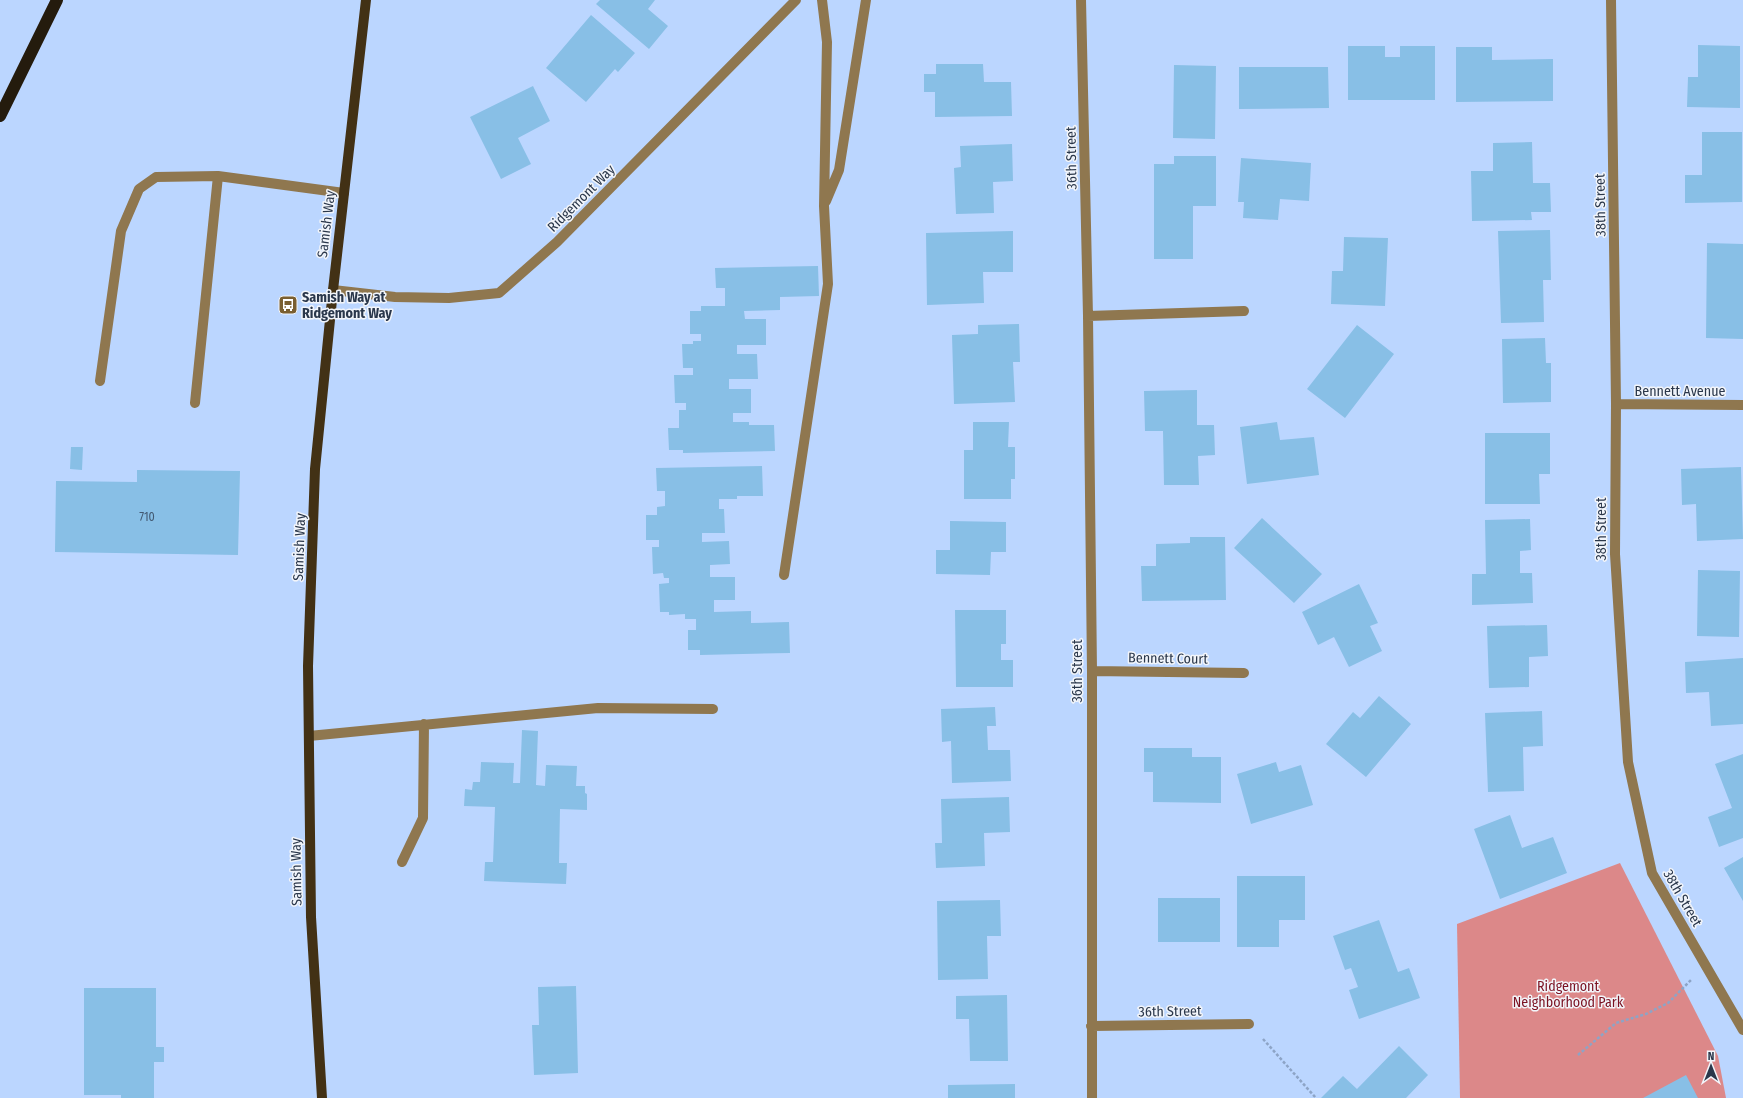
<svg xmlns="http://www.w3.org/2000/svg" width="1743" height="1098" font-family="'Fira Sans Condensed',sans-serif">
<rect width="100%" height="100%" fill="#bbd6ff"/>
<path fill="#dc8889" d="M1620 863 1718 1056 1726 1098H1460L1457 924Z"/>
<path fill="#88bfe6" d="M600 0H655L648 9 668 26 649 49 596 4Z
M591 15 635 53 618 72 615 69 586 102 546 68Z
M1698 45 1740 46V108L1687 107 1688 77H1698Z
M1348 46H1385V57H1400V46H1435V100H1348Z
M1456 47H1492V60L1553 59V101L1456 102Z
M936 64H983L984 82H1011L1012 116 935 117V92H924V74H936Z
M1174 65 1216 66 1215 139 1173 138Z
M1239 67H1328L1329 108 1239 109Z
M533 86 550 121 518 138 531 164 501 179 470 117Z
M1702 132H1742V202L1685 203V175H1702Z
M1532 142 1533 183H1550L1551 212H1531L1532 220 1472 221 1471 171H1493V143Z
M1012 144 1013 181 993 182 994 213 956 214 954 168 961 167 960 146Z
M1174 156H1216V206H1193V259H1154V164H1174Z
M1241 158 1311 163 1309 201 1280 199 1278 220 1243 218 1244 202H1238Z
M1550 230 1551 280H1543L1544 322 1501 323 1498 231Z
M1013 231V272H983L984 303 927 305 926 233Z
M1344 237 1388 238 1385 306 1331 304 1332 271H1343Z
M1707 243 1743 244V339L1706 338Z
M818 266 819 296 780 297V310L744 311 745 319H766V345H737V354H757L758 379H729V389H751V413H733V422H749V425H774L775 451 683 453V450H669L668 428H679V410H686V403H675L674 375H693V368H683L682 344H693V341H701V334H690V311H701V306H725V288H716L715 268Z
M1019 324 1020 362H1013L1015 402 954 404 952 335 978 334V325Z
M1357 325 1394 354 1345 418 1307 389Z
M1545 338 1546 363H1551V402L1503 403 1502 339Z
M1197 390V425H1214L1215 455 1198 456 1199 485H1164L1163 431H1145L1144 391Z
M973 422H1009L1008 447H1015V479H1011V499H964V450H973Z
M1277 422 1280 440 1314 437 1319 475 1247 484 1240 427Z
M1485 433H1550V474H1539L1540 504H1485Z
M71 447H83L82 470 70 469Z
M762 466 763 496H737V499H719V509H724L725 533H702V542L729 541 730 564 710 565V577H735V600H714V612L751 611V623L789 622 790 653 700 655V650H688V630H696V619H685V614L669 615V612H660L659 584 669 583V578H664L663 573 653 574 652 547H659V540H646V515H657V507L665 506V491H657L656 468Z
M1741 467 1743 539 1697 541 1696 504 1682 505 1681 469Z
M137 470 240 471 238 555 55 552 56 481 137 482Z
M1262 518 1322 574 1294 603 1234 548Z
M1530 519 1531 550 1520 551V573H1532L1533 603 1472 605V574H1486L1485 520Z
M950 521 1006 522V552H991L990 575 936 574V550H950Z
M1190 537H1225L1226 600 1142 601 1141 566H1156V544L1190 543Z
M1698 570 1740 571 1739 637 1697 636Z
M1359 584 1378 623 1370 626 1382 651 1349 667 1334 637 1318 645 1302 612Z
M955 610H1006V644H1001V660H1013V687H956Z
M1547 625 1548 656 1529 657V687L1489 688 1487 626Z
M1743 658V724L1711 726 1709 692 1686 693 1685 662Z
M1379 696 1411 724 1366 777 1326 744 1353 712 1360 718Z
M995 707 996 726H987L988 750H1010L1011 781 952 783 951 741 942 742 941 709Z
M1542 711 1543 746 1523 747 1524 791 1488 792 1485 713Z
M522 730 538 731 536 785 545 786 546 765 577 766 576 786H585V793L587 794V810L560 809 559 863H567L566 884 484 881 485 862H493L495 807 464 806 465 789 472 790 473 782H480L481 762 514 763 513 783H520Z
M1144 748H1192V757H1221V803L1153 802V772H1144Z
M1743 754V838L1719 847 1708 817 1732 808 1715 764Z
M1276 762 1279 772 1301 765 1313 805 1251 824 1237 774Z
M1009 797 1010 832 984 833 985 866 936 868 935 843H942L941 799Z
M1510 815 1522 848 1553 837 1567 873 1500 899 1474 829Z
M1743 857V901L1724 868Z
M1237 876H1305V920H1279V947H1237Z
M1158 898H1220V942H1158Z
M1000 900 1001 936H987L988 979 938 980 937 901Z
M1379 920 1398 972 1409 968 1420 998 1359 1019 1349 990 1358 987 1351 968 1345 970 1333 936Z
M576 986 578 1073 534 1075 532 1025H539L538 987Z
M84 988H156V1047H164V1062H154V1098H121V1095H84Z
M1007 995 1008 1061H970L969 1019H956V996Z
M1399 1046 1428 1075 1406 1098H1321L1343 1076 1357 1089Z
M1686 1075 1698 1098H1643Z
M1015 1084V1098H948V1085Z"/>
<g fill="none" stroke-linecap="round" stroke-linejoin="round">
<path stroke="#8da4c6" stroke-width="2.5" stroke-dasharray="3 2" stroke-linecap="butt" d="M1263 1039 1316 1098
M1578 1055 1616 1023 1646 1014 1668 1003 1691 980"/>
<path stroke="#8f774f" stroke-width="10" d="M1081 0 1088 316 1092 671V1098
M1611 0 1616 404 1615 554 1628 762 1652 873 1743 1030
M826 201 839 170 866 0
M333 290 395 297 449 298 499 293 557 242 796 0
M1088 316 1244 311
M100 381 121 231 139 189 156 177 218 176 344 193
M195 403 218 176
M1616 404 1743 405
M784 575 828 284 824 206 827 42 822 0
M1092 671 1244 673
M309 736 598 708 713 709
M402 862 423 818 424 724
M1091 1026 1249 1024"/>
<path stroke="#423115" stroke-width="10" d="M322 1098 311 917 308 666 315 469 333 290 366 0"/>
<path stroke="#241b0d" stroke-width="12" d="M0 116 57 0"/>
</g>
<defs>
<g id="bus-square" transform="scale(1)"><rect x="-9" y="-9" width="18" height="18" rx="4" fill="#7a5f31" stroke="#f2f5fa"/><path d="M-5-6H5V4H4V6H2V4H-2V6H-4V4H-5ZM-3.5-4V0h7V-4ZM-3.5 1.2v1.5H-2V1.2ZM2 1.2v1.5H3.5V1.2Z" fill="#fff"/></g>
</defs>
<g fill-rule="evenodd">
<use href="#bus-square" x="288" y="305"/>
</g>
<g text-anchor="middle" stroke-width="3" stroke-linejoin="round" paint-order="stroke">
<g font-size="12" fill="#425972">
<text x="147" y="521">710</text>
</g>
<g font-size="14" fill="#2a374b" stroke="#f2f5fa">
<text transform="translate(1071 158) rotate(-91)" y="5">36th Street</text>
<text transform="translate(581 198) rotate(-45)" y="5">Ridgemont Way</text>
<text transform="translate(1600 205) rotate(-91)" y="5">38th Street</text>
<text transform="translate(326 224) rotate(-83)" y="5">Samish Way</text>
<text x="1680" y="396">Bennett Avenue</text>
<text transform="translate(1601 529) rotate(-90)" y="5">38th Street</text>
<text transform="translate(299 547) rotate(-88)" y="5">Samish Way</text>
<text transform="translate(1168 658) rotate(1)" y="5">Bennett Court</text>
<text transform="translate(1077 671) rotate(-90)" y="5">36th Street</text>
<text transform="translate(296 872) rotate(-91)" y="5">Samish Way</text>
<text transform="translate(1683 898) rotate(60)" y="5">38th Street</text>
<text transform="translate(1170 1011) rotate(-1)" y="5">36th Street</text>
</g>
<g font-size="14" font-weight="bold" fill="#2a374b" stroke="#f2f5fa" text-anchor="start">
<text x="302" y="302">Samish Way at<tspan x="302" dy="16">Ridgemont Way</tspan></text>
</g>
<g font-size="14" fill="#7b1222" stroke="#f2f5fa">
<text x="1568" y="991">Ridgemont<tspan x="1568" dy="16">Neighborhood Park</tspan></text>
</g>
</g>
<g transform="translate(1711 1066)" stroke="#f2f5fa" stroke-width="3" paint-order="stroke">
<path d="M0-3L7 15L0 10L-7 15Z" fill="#2a374b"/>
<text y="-6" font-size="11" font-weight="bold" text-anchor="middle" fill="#2a374b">N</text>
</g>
</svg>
